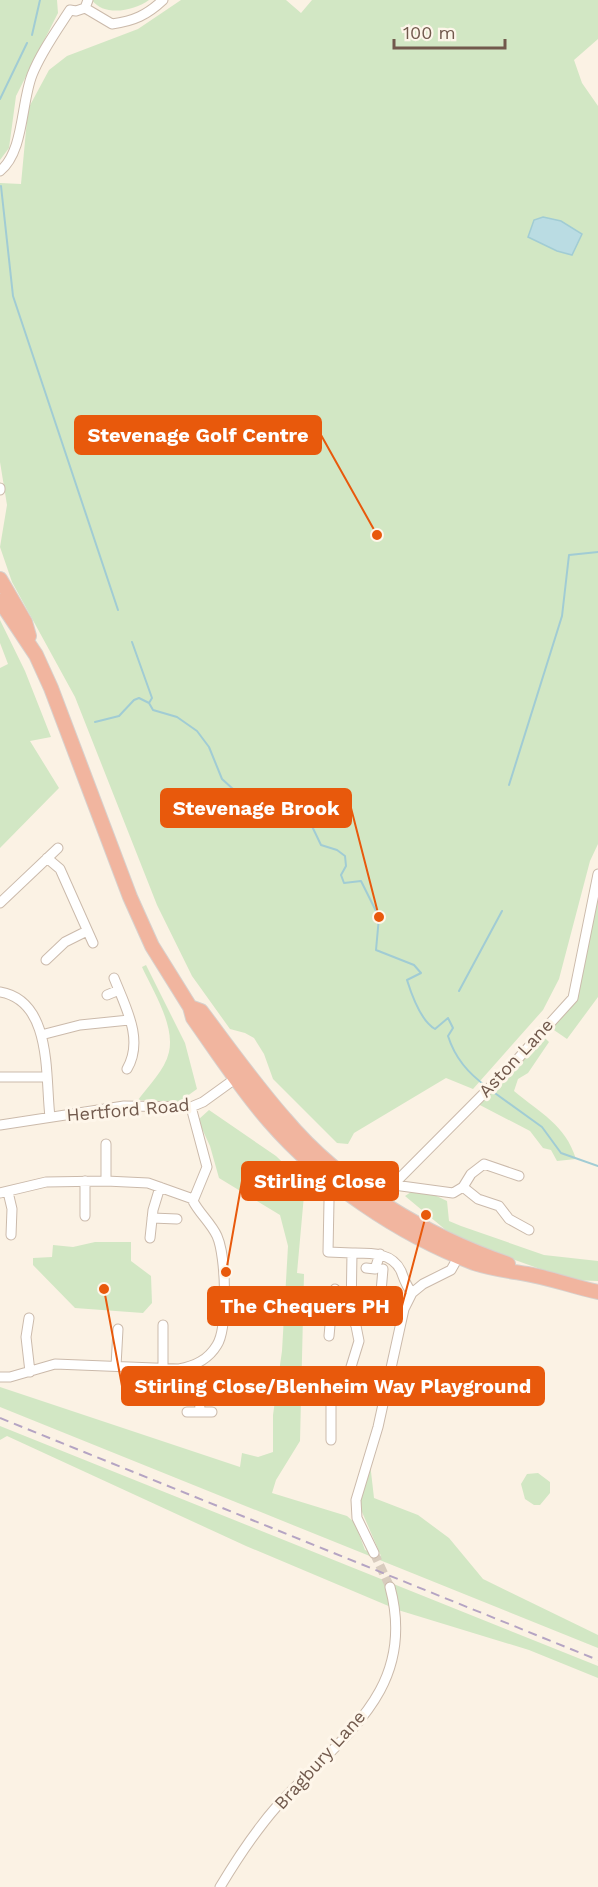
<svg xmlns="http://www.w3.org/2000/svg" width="598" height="1887" font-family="'Work Sans',sans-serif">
<rect width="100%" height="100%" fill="#fbf2e4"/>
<path fill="#d2e7c4" d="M0 0H57L58 13 16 96 9 148 0 160Z
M92 0H149C134 11 104 17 92 0Z
M181 0H286L301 13 312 0H598V39L574 60 582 83 598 106V844L590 861 559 979 543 1010 473 1089 446 1078 354 1133 348 1144 337 1143 273 1079 264 1054 254 1038 245 1033 230 1029 192 976 157 905 75 697 12 582 0 547 7 505 0 462V183L21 184 28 109 49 70 67 56 138 29Z
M0 620 25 671 51 737 30 741 59 788 0 848V668L8 664 0 643Z
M598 885V997L567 1039 551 1028 574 999Z
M146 965 185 1043 197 1089 176 1104 138 1100C148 1086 165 1070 169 1052 175 1025 153 991 142 967Z
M542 1035 549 1042 528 1073 518 1079 514 1091C540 1113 565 1124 576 1159L557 1161 551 1150 543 1148 530 1131 476 1103Z
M209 1110 276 1156 305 1184 297 1273 304 1274 300 1441 276 1480 272 1493 347 1516 355 1523 365 1550 381 1556 359 1505 370 1463 374 1498 418 1515 449 1538 483 1579 598 1635V1648L0 1407V1387L240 1467 242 1453 258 1457 273 1452V1415L282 1351 288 1246 280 1215 219 1178 210 1146 198 1120Z
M414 1190 426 1191 447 1201 449 1221 461 1226 544 1255 598 1261V1281L571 1280 490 1251 447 1231 405 1196Z
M95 1242H131V1261L151 1276 152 1303 143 1313 75 1308 33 1265V1258L52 1257 53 1245 73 1247Z
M0 1426 598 1666V1678L529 1650 398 1610 246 1546 7 1436 0 1440Z
M538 1473 550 1482V1493L540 1505H534L525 1499 521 1484 527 1474Z"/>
<path fill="#badce3" stroke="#a1ccd4" stroke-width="1.5" d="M543 217 561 221 582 234 572 255 557 251 528 237 534 220Z"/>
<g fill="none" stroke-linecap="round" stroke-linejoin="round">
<path stroke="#a1ccd4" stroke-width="2" d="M32 35 40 0
M0 99 27 43
M1 186 13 296 118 610
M132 642 152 698 149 703
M95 722 119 716 134 700 139 698 149 703 153 710 177 717 197 731 209 747 222 779 255 809 271 819 296 815 309 820 321 845 337 850 345 856 346 866 341 875 344 883 361 881 379 917 376 950 414 965 421 973 407 980C412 996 421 1021 435 1029L448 1018 453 1028 448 1036C455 1058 468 1073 487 1087
M509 785 562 616 569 555 598 552
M459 991 502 911
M492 1091 542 1127 561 1153 598 1166"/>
<path stroke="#d8ccbe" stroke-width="9" stroke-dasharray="9 4.5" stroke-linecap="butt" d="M374 1553 390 1587"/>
<g stroke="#cbbaab" stroke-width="11">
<path id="minor" d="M85 8 112 24C134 21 147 15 163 0
M70 10 76 11 85 8 88 0
M0 171C24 152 21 103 32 75 41 52 57 30 70 10
M0 488V490
M47 858 60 869 93 943
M0 903 58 848
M46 960 65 942 87 931
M114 978C126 1008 144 1040 127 1069
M0 992C53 1001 45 1077 50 1117
M107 995 119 990
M41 1035 80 1025 129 1020
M0 1077H46
M0 1125 124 1106 191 1107 203 1102 239 1076
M106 1181V1144
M394 1185 453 1193 463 1187 478 1199 499 1206 509 1219 529 1230
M463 1187 471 1174 484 1164 519 1176
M8 1192 12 1209 11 1235
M0 1193 46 1182 106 1181 148 1183 193 1199
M329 1201 328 1252 352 1253
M374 1204 514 1063 573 998 598 874
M85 1216V1181
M152 1218 177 1219
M150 1238 153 1210 160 1187
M366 1268 375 1269 380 1254
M335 1289 334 1314H351
M371 1309 381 1292 383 1269
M29 1318 26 1337 30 1372
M329 1336 331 1314H334
M116 1366 118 1329
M195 1366 199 1382 200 1412
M163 1368V1325
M0 1377H10L55 1364 179 1369C195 1366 208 1360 217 1345 228 1327 226 1256 217 1236 211 1223 199 1213 193 1201L207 1167 191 1107
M322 1383H346L359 1341 356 1326 351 1314 352 1253C370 1253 392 1252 401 1271 404 1279 406 1286 412 1293
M331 1384V1440
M187 1412H212
M374 1553 357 1518 356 1500 378 1427 404 1309 412 1293 423 1284 451 1270 460 1254
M220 1887C238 1857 255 1831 278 1805 340 1737 418 1692 390 1587"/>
</g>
<g stroke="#d7d1cd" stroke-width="16">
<path id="highway" d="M0 579 25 622 29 636
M0 601 36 655 51 688 130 897 152 946 190 1007 193 1018C217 1052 241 1089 269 1121 322 1182 398 1234 474 1263 492 1269 509 1271 527 1274 551 1278 574 1287 598 1292
M190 1007 201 1011C228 1047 255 1085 285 1119 341 1186 427 1236 508 1264"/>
</g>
<use href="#minor" stroke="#fff" stroke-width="9"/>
<use href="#highway" stroke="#f1b59f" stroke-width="14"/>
<path stroke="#b5a4c3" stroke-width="2" stroke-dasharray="9 6" stroke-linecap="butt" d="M0 1418 598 1660"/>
</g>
<g text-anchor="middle" stroke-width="6" stroke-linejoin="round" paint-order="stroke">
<g font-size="18" fill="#71594c" stroke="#fef6ea">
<text transform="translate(516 1058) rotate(-47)" y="6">Aston Lane</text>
<text transform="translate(128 1110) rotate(-5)" y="6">Hertford Road</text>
<text transform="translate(320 1760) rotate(-48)" y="6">Bragbury Lane</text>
</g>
</g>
<path fill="none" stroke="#e8590c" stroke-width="2" d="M377 535L321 435M379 917L351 808M226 1272L242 1181M426 1215L402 1306M104 1289L122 1386"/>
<g fill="#e8590c" stroke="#fef6ea" stroke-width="2">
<circle cx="377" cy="535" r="6"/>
<circle cx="379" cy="917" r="6"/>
<circle cx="226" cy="1272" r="6"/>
<circle cx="426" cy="1215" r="6"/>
<circle cx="104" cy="1289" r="6"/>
</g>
<g fill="#e8590c" stroke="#e8590c" stroke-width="2">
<rect x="75" y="416" width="246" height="38" rx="6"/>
<rect x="161" y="789" width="190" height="38" rx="6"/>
<rect x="242" y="1162" width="156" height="38" rx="6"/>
<rect x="208" y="1287" width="194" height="38" rx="6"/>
<rect x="122" y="1367" width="422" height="38" rx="6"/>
</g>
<g font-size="20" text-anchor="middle" font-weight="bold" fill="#fff">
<text x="198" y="442">Stevenage Golf Centre</text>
<text x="256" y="815">Stevenage Brook</text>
<text x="320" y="1188">Stirling Close</text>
<text x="305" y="1313">The Chequers PH</text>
<text x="333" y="1393">Stirling Close/Blenheim Way Playground</text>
</g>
<path d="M394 39v9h111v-9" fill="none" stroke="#71594c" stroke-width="3"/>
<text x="403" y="39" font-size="18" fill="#71594c" stroke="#fef6ea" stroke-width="4.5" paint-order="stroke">100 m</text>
</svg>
